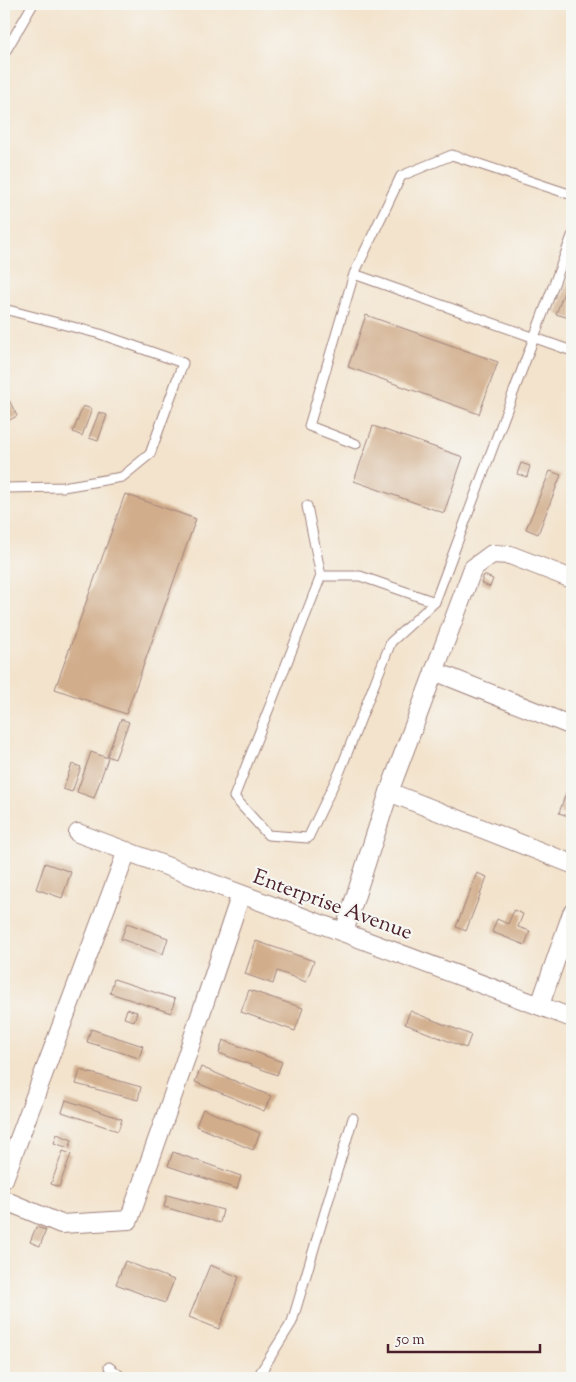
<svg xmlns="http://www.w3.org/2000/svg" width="576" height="1382" font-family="'Sorts Mill Goudy',serif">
<rect width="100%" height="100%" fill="#f6f6f2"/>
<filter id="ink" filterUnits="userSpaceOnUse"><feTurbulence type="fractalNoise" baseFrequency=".02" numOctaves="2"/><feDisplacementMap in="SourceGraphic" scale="10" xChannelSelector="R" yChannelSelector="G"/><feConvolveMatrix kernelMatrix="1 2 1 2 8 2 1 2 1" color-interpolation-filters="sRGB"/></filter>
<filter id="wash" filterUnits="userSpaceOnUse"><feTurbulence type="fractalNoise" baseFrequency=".0096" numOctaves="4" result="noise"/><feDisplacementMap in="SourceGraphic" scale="20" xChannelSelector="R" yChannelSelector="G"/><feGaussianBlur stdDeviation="1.12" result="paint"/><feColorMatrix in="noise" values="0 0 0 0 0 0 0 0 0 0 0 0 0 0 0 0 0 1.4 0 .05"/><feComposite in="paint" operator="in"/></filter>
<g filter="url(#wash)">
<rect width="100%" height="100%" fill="#f3e3cc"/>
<g id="blocks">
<path fill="#d1ad8b" d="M572 270V319L556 314Z
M366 315 498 362 479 414 348 367Z
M6 394 17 416 4 423V395Z
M83 406 92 409 82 436 73 432Z
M99 412 107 415 98 441 89 438Z
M373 426 463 457 444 513 354 481Z
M521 463 530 466 527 477 517 474Z
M550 471 561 475 538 534 526 529Z
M125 494 196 519 126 714 55 689Z
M484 575 493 579 490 587 481 583Z
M121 719 129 722 115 759 107 756Z
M91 752 108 758 94 798 77 792Z
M72 764 81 767 72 792 63 789Z
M572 775V813L571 817 559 813Z
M45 863 71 872 62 898 36 889Z
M477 873 487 877 466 931 456 927Z
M514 910 523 914 518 927 530 931 525 945 492 932 497 919 508 924Z
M127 923 168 938 163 954 121 939Z
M256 941 314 961 306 982 277 971 273 984 245 974Z
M114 979 175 999 171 1013 110 993Z
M249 990 303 1008 295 1031 241 1012Z
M127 1009 137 1012 134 1021 124 1018Z
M410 1011 471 1035 466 1048 405 1024Z
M91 1029 143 1046 139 1058 87 1042Z
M223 1040 282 1062 277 1075 219 1053Z
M201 1067 271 1096 264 1111 195 1082Z
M80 1070 141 1087 138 1100 76 1084Z
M66 1100 122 1119 118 1131 62 1112Z
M203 1109 260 1133 253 1150 196 1126Z
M57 1134 72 1140 69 1148 54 1143Z
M63 1151 71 1154 59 1187 51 1184Z
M173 1152 241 1176 237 1189 168 1166Z
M167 1195 223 1210 220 1223 164 1207Z
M36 1227 46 1230 40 1246 30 1242Z
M125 1261 174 1280 165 1303 116 1284Z
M210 1265 239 1277 219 1329 189 1317Z"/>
</g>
</g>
<g filter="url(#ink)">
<use href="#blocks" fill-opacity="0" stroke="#9e817c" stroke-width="1"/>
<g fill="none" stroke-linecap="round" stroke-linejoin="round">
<g stroke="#9e817c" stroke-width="11">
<path id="service" d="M4 54 33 4
M354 274 572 351
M4 309 100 334 183 363 150 454 122 477 63 487 4 488
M356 444 309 426 354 274 401 176 452 155 572 195
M307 506 321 576
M435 602 360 576H321L234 797 268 835 308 838 340 771 391 642 435 602 572 236
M109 1367 123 1378
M257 1378 292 1322 353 1118"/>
</g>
<g stroke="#9e817c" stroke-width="20">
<path id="minor" d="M434 671 572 726
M389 792 572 864
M78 833 572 1018
M344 932 389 792 473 568 492 554 510 555 572 579
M540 1005 572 913
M4 1179 127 851
M4 1200 61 1224 129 1220 187 1055 241 894"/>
</g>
<use href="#service" stroke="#fff" stroke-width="9"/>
<use href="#minor" stroke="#fff" stroke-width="18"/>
</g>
</g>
<g text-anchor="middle" stroke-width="4.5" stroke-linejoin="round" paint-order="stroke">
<g font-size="21" fill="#4a1f2b" stroke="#f6f6f2">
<text transform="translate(333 904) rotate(20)" y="7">Enterprise Avenue</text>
</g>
</g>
<rect width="576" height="1382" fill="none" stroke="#f6f6f2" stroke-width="20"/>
<path d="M388 1344v8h152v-8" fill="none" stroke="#4a1f2b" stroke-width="2.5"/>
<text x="396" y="1344" font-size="15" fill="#4a1f2b" stroke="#f6f6f2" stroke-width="4" paint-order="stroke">50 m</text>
</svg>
